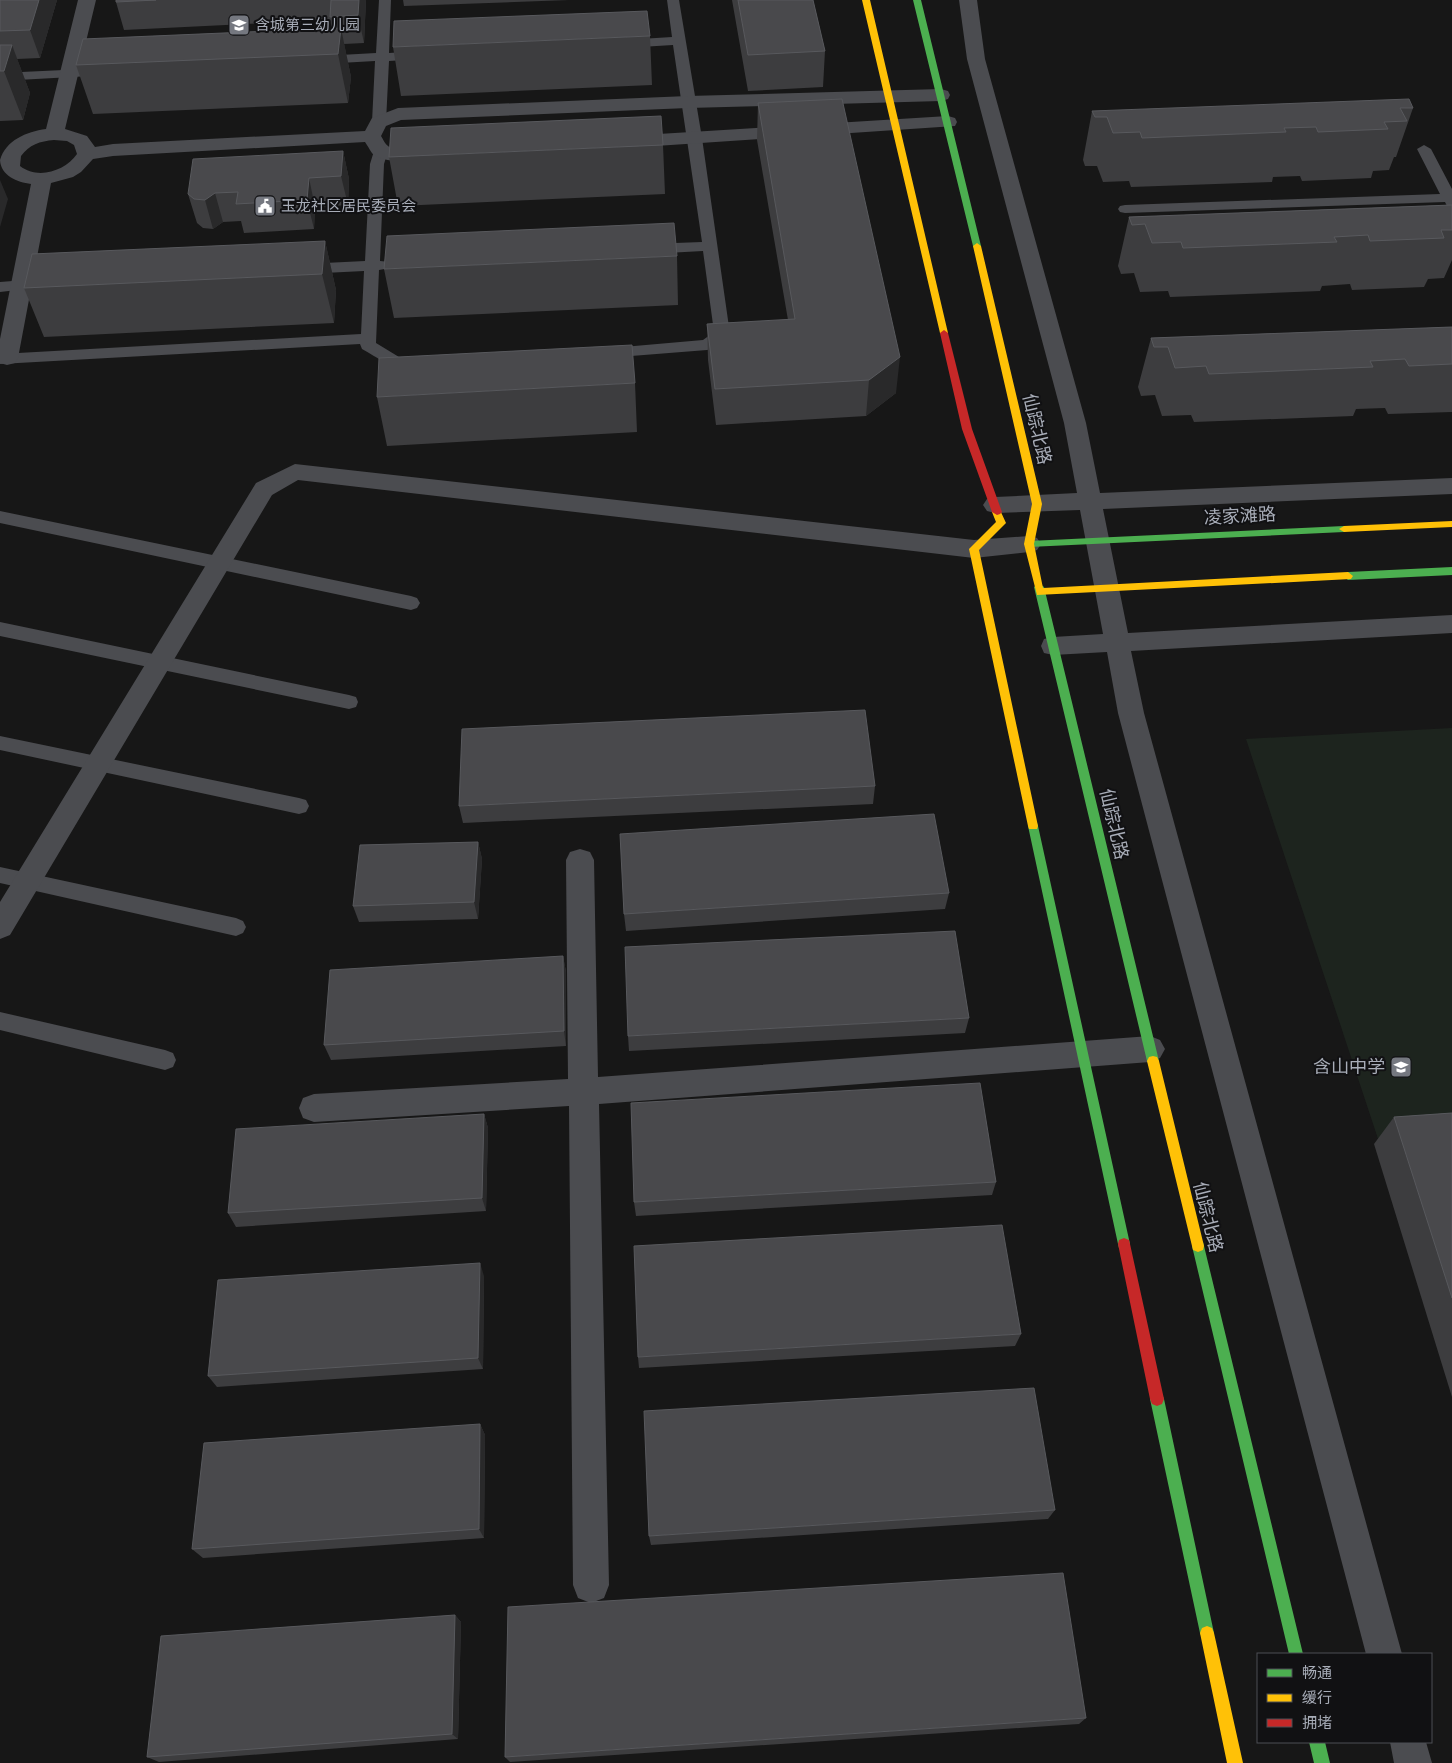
<svg xmlns="http://www.w3.org/2000/svg" width="1452" height="1763" font-family="'Titillium Web','Noto Sans SC',sans-serif">
<rect width="100%" height="100%" fill="#171717"/>
<path fill="#1d241e" d="M1452 728V1363L1246 739Z"/>
<g fill="none" stroke-linecap="round" stroke-linejoin="round">
<path fill="#4b4c50" fill-rule="evenodd" d="M379 0H391L389 53 420 51 427 55 420 59 389 61 386 122 379 126 372 122 375 61 322 64 315 60 322 56 376 53Z
M667 0H679L702 138 730 334 713 349 707 350 606 358 600 357 598 353 600 349 703 340 714 332 703 251 648 254 643 252 641 249 643 246 648 244 702 242 673 45 624 48 617 44 624 40 672 37Z
M85 69 92 73 90 76 0 81V73Z
M1424 145 1431 149 1452 189V207L1447 206 1445 202 1125 213 1120 212 1118 209 1120 206 1125 205 1440 194 1417 149Z
M381 147 388 151 384 164 380 261 390 262 392 265 390 268 379 270 376 343 399 357 419 360 421 364 419 368C397 373 380 359 362 349L360 344 0 364V354L361 334 364 271 304 274 299 272 297 269 299 266 304 264 365 261 370 164 374 151Z
M38 279 43 281 46 284 43 287 0 292V282Z
M0 511 411 596 417 598 420 603 417 608 411 610 0 523Z
M0 622 349 695 356 697 358 702 356 707 349 709 0 636Z
M0 736 299 798 306 800 309 806 306 812 299 814 0 750Z
M0 867 236 918 243 921 246 927 243 933 236 936 0 883Z
M0 1012 165 1050 173 1053 176 1060 173 1067 165 1070 0 1030Z"/>
<path fill="#4b4c50" fill-rule="evenodd" d="M78 0H96L65 129 87 136 95 147 113 144 365 131 372 118 398 108 688 96 941 89 948 91 950 95 948 99 941 101 688 108 401 120 386 126 381 136C383 139 385 144 388 146 399 155 420 147 433 150L436 154 433 158C418 162 388 164 374 155 371 153 368 146 365 142L113 156 93 159 81 172 73 177 51 183 18 358 15 363 7 365 0 363V339L31 184C17 182 1 176 0 160 6 140 26 132 46 129ZM54 140 67 141 74 145 77 154C65 171 38 180 20 166L21 156C29 145 40 141 54 140Z
M959 0H977L985 59 1086 423 1100 493 1452 478V494L1103 509 1128 633 1452 615V633L1131 651 1144 713 1402 1654H1366L1118 713 1107 652 1053 655 1044 653 1041 646 1044 639 1053 637 1103 634 1080 510 995 513 987 511 983 505 987 499 995 497 1077 493 1064 423 967 59Z
M948 116 955 118 957 122 955 126 626 148 619 146 616 142 619 138 626 136Z
M295 464 974 540 1029 536 1037 538 1041 544 1037 550 1029 552 974 558 298 480 272 495 10 935 0 939V902L256 483Z
M580 849 590 852 594 860 598 1077 1150 1036 1160 1040 1165 1049 1160 1058 1150 1062 599 1104 609 1585 604 1598 591 1603 578 1598 573 1585 569 1106 314 1122 303 1118 299 1108 303 1098 314 1094 568 1079 566 860 570 852Z
M1390 1742H1426L1432 1763H1394Z"/>
<path fill="#4caf50" fill-rule="evenodd" d="M913 0H921L981 246 980 248H974L973 246Z
M1344 526 1349 529 1344 532 1029 547 1024 544 1029 541Z
M1452 567V575L1348 580 1343 576 1348 572Z
M1039 583 1044 587 1159 1061 1157 1065 1153 1066 1149 1065 1147 1061 1034 587Z
M1033 822 1037 823 1038 826 1130 1244 1129 1248 1124 1250 1119 1248 1118 1244 1028 826 1029 823Z
M1198 1240 1203 1242 1204 1246 1303 1654H1289L1192 1246 1193 1242Z
M1157 1392 1162 1394 1164 1399 1214 1633 1212 1638 1207 1640 1202 1638 1200 1633 1150 1399 1152 1394Z
M1309 1742H1325L1330 1763H1314Z"/>
<path fill="#ffc107" fill-rule="evenodd" d="M862 0H870L948 333 944 336 940 333Z
M977 243 981 246 1042 504 1034 544 1043 588 1348 572 1353 576 1351 579 1037 595 1024 544 1032 504 973 246Z
M997 509 1000 510 1006 523 979 550 1038 826 1037 829H1029L1028 826 969 549 996 522 992 512Z
M1452 521V527L1344 532 1339 529 1344 526Z
M1153 1056 1157 1057 1159 1061 1204 1246 1203 1250 1198 1252 1193 1250 1192 1246 1147 1061 1149 1057Z
M1207 1626 1212 1628 1214 1633 1243 1763H1227L1200 1633 1202 1628Z"/>
<path fill="#c62828" fill-rule="evenodd" d="M944 330 948 333 972 429 1002 512 1000 514 997 515 992 512 962 429 940 333Z
M1124 1238 1129 1240 1130 1244 1164 1399 1162 1404 1157 1406 1152 1404 1150 1399 1118 1244 1119 1240Z"/>
</g>
<path fill="#3d3d3f" d="M0 0H57L40 58 17 59 30 93 23 120 0 121Z
M116 0H366L364 43 344 44 351 77 348 103 93 114 76 65 332 29 330 20 124 30 116 2Z
M403 0H569L404 6Z
M732 0H813L825 51 823 87 748 91Z
M650 36 652 85 401 96 393 47Z
M758 103 896 393 866 416 716 425 708 360 707 324 788 320 757 140Z
M1413 108 1396 157H1394L1389 170 1373 171 1371 178 1302 181 1300 176 1273 177 1272 182 1131 187 1129 181 1103 182 1097 166H1085L1083 160 1092 111Z
M663 145 665 194 398 206 389 157Z
M343 151 349 179 348 205 315 207 314 229 244 233 241 221 223 222 213 229 203 228 197 223 188 194Z
M1452 205V260L1444 278 1428 279 1424 287 1352 290 1350 284 1322 286 1320 291 1170 297 1168 291 1140 292 1134 273 1121 274 1118 266 1129 217Z
M325 241 336 290 334 323 44 337 24 288Z
M677 256 678 305 394 318 384 269Z
M1452 327V412L1388 414 1385 408 1356 409 1353 416 1194 422 1191 415 1162 416 1155 395 1141 396 1138 387 1151 338Z
M635 383 637 432 387 446 377 397Z
M875 786 873 804 463 823 459 806Z
M478 842 482 859 478 919 359 922 353 906Z
M949 893 945 909 626 931 624 914Z
M563 956 566 972V1046L331 1060 324 1045Z
M969 1018 965 1033 629 1051 628 1036Z
M1452 1113V1397L1374 1144 1394 1117Z
M484 1114 488 1128 486 1211 236 1227 228 1213Z
M996 1182 992 1195 636 1216 634 1202Z
M484 1276 483 1369 217 1387 208 1376Z
M1021 1334 1015 1346 639 1368 638 1357Z
M480 1424 485 1435 484 1538 203 1558 192 1549Z
M1055 1510 1048 1519 651 1545 649 1536Z
M455 1615 461 1622 458 1739 159 1762 147 1757Z
M1086 1718 1079 1724 510 1762 505 1757Z"/>
<path fill="#29292a" d="M39 0H57L40 58 30 30Z
M359 0H366L364 43 358 15Z
M341 28 351 77 348 103 338 54Z
M12 45 30 93 23 120 4 71Z
M343 151 349 179 348 205 341 176Z
M309 178 315 207 314 229 307 200Z
M0 180 8 199 0 227Z
M215 193 223 222 213 229 205 200Z
M325 241 336 290 334 323 322 274Z
M900 357 896 393 866 416 869 380Z
M478 842 482 859 478 919 474 902Z
M563 956 566 972V1046L564 1031Z
M484 1114 488 1128 486 1211 482 1198Z
M480 1263 484 1276 483 1369 478 1358Z
M480 1424 485 1435 484 1538 479 1529Z
M455 1615 461 1622 458 1739 452 1734Z"/>
<path fill="#49494c" stroke="#58595d" d="M0 0H39L30 30 0 31Z
M116 0H156L116 2Z
M331 0H359L358 15 330 17Z
M738 0H813L825 51 748 55Z
M647 11 650 36 393 47 394 21Z
M341 28 338 54 76 65 83 39Z
M0 45H12L4 71H0Z
M842 99 900 357 869 380 715 389 707 324 795 319 758 103Z
M1409 99 1413 108H1400L1407 121 1384 122 1388 129 1318 132 1316 127 1284 128 1286 132 1142 138 1140 132 1113 133 1107 117H1095L1092 111Z
M661 116 663 145 389 157 391 128Z
M343 151 341 176 309 178 307 200 236 204 238 192 215 193 205 200 194 199 188 194 193 159Z
M1452 205V230H1441L1444 238 1370 241 1368 235 1334 237 1337 242 1183 248 1181 242 1152 243 1145 224 1132 225 1129 217Z
M674 223 677 256 384 269 387 236Z
M325 241 322 274 24 288 32 254Z
M1452 327V364L1409 366 1405 359 1370 361 1373 367 1209 374 1206 366 1175 368 1168 347H1154L1151 338Z
M632 345 635 383 377 397 379 358Z
M865 710 875 786 459 806 462 729Z
M934 814 949 893 624 914 620 834Z
M478 842 474 902 353 906 360 845Z
M955 931 969 1018 628 1036 625 947Z
M563 956 564 1031 324 1045 330 970Z
M980 1083 996 1182 634 1202 631 1103Z
M1452 1113V1298L1394 1117Z
M484 1114 482 1198 228 1213 236 1129Z
M1002 1225 1021 1334 638 1357 634 1246Z
M480 1263 478 1358 208 1376 218 1280Z
M1034 1388 1055 1510 649 1536 644 1411Z
M480 1424 479 1529 192 1549 204 1443Z
M1063 1573 1086 1718 505 1757 508 1607Z
M455 1615 452 1734 147 1757 161 1636Z"/>
<defs>
<g id="school-square" transform="scale(1.125)"><rect x="-9" y="-9" width="18" height="18" rx="4" fill="#757880" stroke="#111113"/><path d="M0-5L7-2L0 1L-7-2ZM-4 1L0 2.5L4 1V4Q0 6-4 4Z" fill="#fff"/></g>
<g id="civic-square" transform="scale(1.125)"><rect x="-9" y="-9" width="18" height="18" rx="4" fill="#757880" stroke="#111113"/><path d="M-.6-6.5H3V-4.5H.6V-3L4-1V1h2V6H-6V1h2V-1L-.6-3ZM-1.2 2.5V6h2.4V2.5Z" fill="#fff"/></g>
</defs>
<g fill-rule="evenodd">
<use href="#school-square" x="239" y="25"/>
<use href="#civic-square" x="265" y="206"/>
<use href="#school-square" x="1401" y="1067"/>
</g>
<g text-anchor="middle" stroke-width="4" stroke-linejoin="round" paint-order="stroke">
<g font-size="15" fill="#a8adb8" stroke="#111113" text-anchor="start">
<text x="255" y="30">含城第三幼儿园</text>
<text x="281" y="211">玉龙社区居民委员会</text>
</g>
<g font-size="18" fill="#a8adb8" stroke="#111113">
<text transform="translate(1037 429) rotate(77)" y="6">仙踪北路</text>
<text transform="translate(1240 516) rotate(-3)" y="6">凌家滩路</text>
<text transform="translate(1114 824) rotate(77)" y="6">仙踪北路</text>
<text transform="translate(1208 1217) rotate(76)" y="6">仙踪北路</text>
</g>
<g font-size="18" fill="#a8adb8" stroke="#111113" text-anchor="end">
<text x="1385" y="1073">含山中学</text>
</g>
</g>
<rect x="1257" y="1653" width="175" height="90" fill="#111113" stroke="#4d4f55"/>
<rect x="1267" y="1669" width="25" height="8" fill="#4caf50" stroke="#4d4f55"/>
<text x="1302" y="1678" font-size="15" fill="#a8adb8">畅通</text>
<rect x="1267" y="1694" width="25" height="8" fill="#ffc107" stroke="#4d4f55"/>
<text x="1302" y="1703" font-size="15" fill="#a8adb8">缓行</text>
<rect x="1267" y="1719" width="25" height="8" fill="#c62828" stroke="#4d4f55"/>
<text x="1302" y="1728" font-size="15" fill="#a8adb8">拥堵</text>
</svg>
